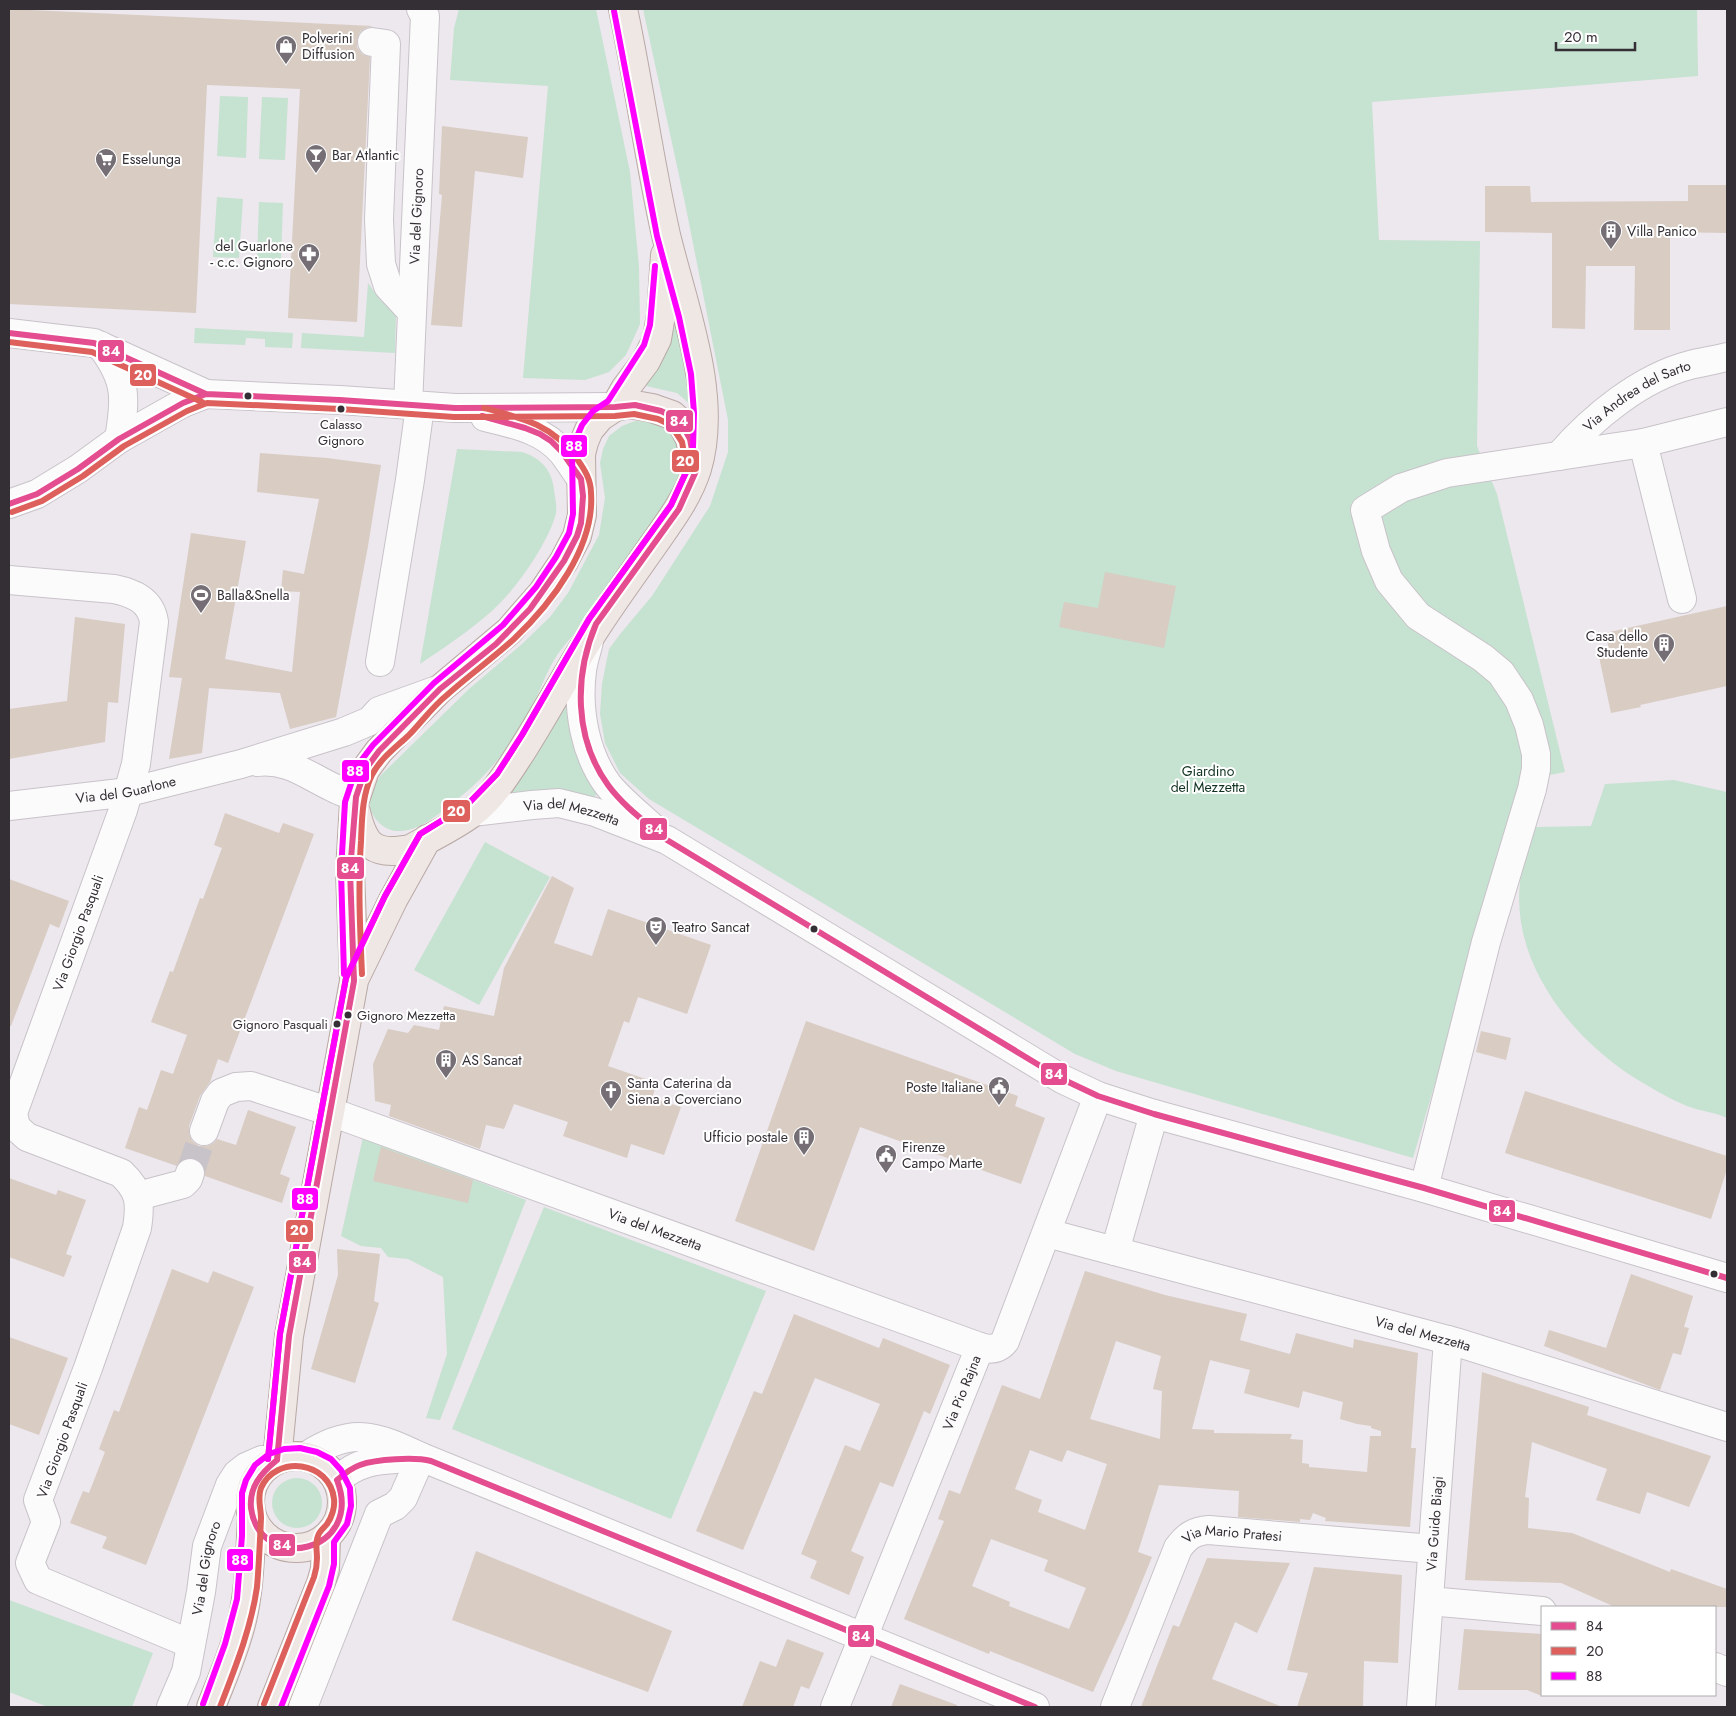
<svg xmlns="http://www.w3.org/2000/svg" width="1736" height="1716" font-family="Jost,sans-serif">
<rect width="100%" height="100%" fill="#ede7ee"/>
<path fill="#c6e2d1" d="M459 9H596L630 172 639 267 640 324 626 355 609 372 585 380 523 378 548 86 450 80 454 28Z
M643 9H1697L1698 76 1372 102 1379 240 1480 241 1477 446 1497 494 1565 772 1524 780 1413 1158 1116 1071 1075 1054 649 799 620 773 605 743 600 714 602 684 609 649 621 633 652 596 710 506 728 452V420L685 203Z
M220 96 248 97 246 158 217 156Z
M262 97 288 98 285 160 259 159Z
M217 197 243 199 239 258 213 257Z
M259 202 283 203 281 260 257 259Z
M368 283 380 300 396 313 395 353 301 348 302 333 364 337Z
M678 318 691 405 677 393 646 386 663 359Z
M195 328 293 333 292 348 265 347V339L246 338 245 345 194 343Z
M635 421C656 422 682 430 682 455 681 491 653 521 633 548 615 574 598 600 580 626 572 637 561 648 554 660 543 679 536 701 525 721 518 734 508 747 499 758 485 776 467 792 450 805 437 816 417 831 400 831 384 832 368 816 370 800 371 791 376 783 380 776L469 689 522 644 550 617 568 593 599 535 605 498 600 463 603 449 609 436 622 426Z
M457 449 522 452C541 458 552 470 554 490 555 497 557 506 556 513 549 542 516 589 494 609 471 630 445 647 420 664Z
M569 692 575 739 582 767 598 792 593 799 506 801Z
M1674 780 1727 792V1118C1715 1112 1700 1111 1687 1106 1672 1100 1657 1091 1643 1083 1573 1042 1507 961 1521 875 1524 859 1531 843 1536 827L1591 826 1605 784Z
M485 842 550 877 479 1005 414 970Z
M363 1137 526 1200 440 1420 426 1418 447 1354 443 1277 408 1259 388 1257 381 1248 361 1246 341 1236Z
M544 1207 766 1291 671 1519 452 1429Z
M272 1503a25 25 0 1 1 50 0a25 25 0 1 1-50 0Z
M9 1600 153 1653 132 1707H48L9 1692Z"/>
<path fill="#d8ccc3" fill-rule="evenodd" d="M9 9 373 26 366 28 360 32 357 40V47L362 54 370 57 357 322 288 318 300 89 207 85 196 313 9 304Z
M442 126 528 137 523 178 475 171 462 327 431 325 442 195 439 194Z
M1688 185H1727V233L1670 232V330H1634L1635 266H1586L1585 329 1552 328V233L1485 232V186H1530L1531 202 1688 201Z
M260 453 327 458 381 465 368 546 336 717 290 729 280 693 209 688 202 753 169 759 182 678 169 677 191 533 246 541 225 659 292 672 300 592 281 591 283 570 304 574 319 499 257 492Z
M1105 572 1176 586 1164 648 1059 627 1064 602 1098 608Z
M1727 606V686L1640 705 1641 707 1611 713 1598 652 1609 649 1605 633Z
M75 617 125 624 118 703 108 702 105 742 9 759V709L67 701Z
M225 813 279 833 283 823 314 834 228 1063 218 1059 210 1082 200 1096 189 1126V1133L192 1141 199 1146H207L214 1143 217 1139 236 1145 248 1110 296 1127 280 1174 290 1178 282 1203 205 1176V1169L202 1163 195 1158H186L180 1161 177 1166 125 1148 139 1107 147 1110 161 1070 173 1074 187 1035 151 1022 170 971 173 972 200 898 203 899 222 848 214 845Z
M552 876 574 888 554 943 592 956 608 909 711 945 687 1014 638 997 629 1023 624 1021 608 1066 657 1083 652 1098 681 1107 664 1155 631 1144 627 1158 563 1136 568 1122 514 1104 504 1129 486 1125 480 1149 389 1116 391 1105 375 1101 373 1064 388 1029 408 1033 414 1025 439 1030 444 1006 494 1016 504 968Z
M9 879 69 901 59 928 50 924 11 1026H9Z
M806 1021 1018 1096 1015 1106 1045 1118 1021 1184 860 1127 814 1251 735 1221Z
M1481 1031 1511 1038 1506 1060 1476 1052Z
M1525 1091 1727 1156V1169L1711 1219 1505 1153Z
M381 1147 473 1180 468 1203 373 1181Z
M9 1178 56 1195 58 1190 86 1200 66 1254 72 1256 64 1277 9 1257Z
M337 1249 380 1254 374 1301 379 1303 355 1383 311 1369 338 1275Z
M172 1269 208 1283 213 1271 254 1287 146 1565 102 1548 107 1537 70 1523 83 1491 89 1493 105 1452 99 1449 114 1410 119 1412Z
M1085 1271 1165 1295 1247 1314 1240 1340 1290 1354 1296 1333 1353 1348 1354 1339 1418 1353 1411 1448H1416L1410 1527 1325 1521 1326 1518 1313 1513 1310 1520 1300 1519V1522L1238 1517 1239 1491 1159 1485 1138 1552 1152 1557 1127 1618 1093 1692 990 1651 989 1654 904 1619 944 1521 938 1519 949 1490 960 1494 1002 1385 1040 1399ZM1116 1341 1161 1356 1153 1389 1162 1391 1160 1439 1090 1419ZM1210 1360 1250 1370 1244 1393 1299 1408 1303 1391 1343 1402 1340 1419 1357 1424 1371 1426V1428L1381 1431V1436H1370L1367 1472 1309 1467V1464L1302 1463 1303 1440 1290 1439 1292 1434 1214 1433V1430L1192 1429ZM1030 1450 1062 1462 1067 1450 1107 1464 1085 1530 1038 1512 1042 1500 1015 1489ZM991 1539 1048 1560 1044 1571 1086 1588 1069 1629 1009 1606 1010 1602 972 1586Z
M1631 1274 1693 1296 1684 1327 1689 1328 1681 1355 1673 1353 1660 1390 1544 1346 1549 1330 1606 1348Z
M794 1314 879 1348 883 1338 950 1365 930 1414 924 1411 893 1487 880 1482 851 1551 864 1557 849 1595 810 1578 817 1561 801 1554 845 1445 860 1451 880 1404 815 1378 743 1550 696 1531 754 1391 762 1394Z
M9 1337 68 1358 39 1435 9 1424Z
M1482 1372 1589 1407 1587 1415 1711 1456 1689 1507 1647 1492 1640 1514 1596 1500 1607 1469 1532 1442 1525 1497 1529 1498 1528 1528 1572 1533 1670 1572 1671 1569 1727 1589V1607H1615L1561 1583 1465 1580Z
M476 1551 672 1631 648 1692 452 1620Z
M1207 1558 1290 1563 1257 1633 1235 1622 1212 1679 1280 1706 1279 1707H1141L1173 1625 1179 1627Z
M1314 1567 1402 1575 1398 1663 1364 1661 1363 1707H1297L1308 1673 1287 1670Z
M1464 1629 1542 1634V1696L1527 1690H1458Z
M787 1639 824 1653 809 1689 801 1686 793 1707H742L760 1661 776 1667Z
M900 1684 957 1705V1707H891Z"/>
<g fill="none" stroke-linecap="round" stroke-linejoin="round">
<path stroke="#c8c2c9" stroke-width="28" stroke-dasharray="28 14" stroke-linecap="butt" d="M190 1173 204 1131"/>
<g stroke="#c8c3c9" stroke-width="30">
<g id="minor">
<path d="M372 42 386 44 379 219 381 264 388 286 412 312"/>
<path d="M9 333 94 343 206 394"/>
<path d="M101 346C127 380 126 398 119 439"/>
<path id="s1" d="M408 405 425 16 421 9"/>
<path d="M485 417C513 424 543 429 563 453 569 461 575 470 581 479"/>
<path d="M1643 443 1682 599"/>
<path id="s2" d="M1559 456C1592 418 1640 378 1690 365 1702 362 1715 360 1727 357"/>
<path d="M9 504 37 494 78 469 119 439 183 403 206 394 340 400 455 408 615 407"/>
<path d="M9 580 114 589C133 593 151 600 154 622L136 764 123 810 13 1113 16 1127 27 1137 121 1173C140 1191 141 1202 137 1228L88 1368 38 1500 46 1522 30 1563 38 1580 191 1644"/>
<path d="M589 641C587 651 583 661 582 671 577 710 585 754 608 785 621 801 638 814 653 828"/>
<path d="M380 662 410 480 420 406"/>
<path d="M257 762C287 758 308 776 334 788 341 792 349 794 356 797"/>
<path id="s3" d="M9 806 129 792 241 764 344 732 370 721 379 711 440 689"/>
<path id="s4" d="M472 812 532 805 559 803 595 812 667 840 1062 1079 1098 1096 1154 1114 1424 1188 1727 1278"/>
<path id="s5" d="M204 1131 215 1101 221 1093 236 1087 251 1086 331 1112 980 1347C990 1350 998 1350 1005 1341L1098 1096"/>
<path d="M1424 1188 1486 942 1532 789 1536 769V754L1529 725 1519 700 1501 673 1483 658 1418 616 1389 581 1376 551 1365 510 1401 488 1447 473 1643 443 1727 422"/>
<path d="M138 1196 183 1184 188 1179 190 1173"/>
<path id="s6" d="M1047 1233 1459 1343 1727 1427"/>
<path d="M1115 1251 1154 1114"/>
<path d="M305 1457C351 1426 375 1435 421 1457L1035 1707"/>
<path d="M337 1480C364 1456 386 1461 419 1457"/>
<path d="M1429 1601 1542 1611"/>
<path d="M1715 1667 1727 1672"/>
<path id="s7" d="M171 1707 186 1672 201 1592 207 1546 230 1485 237 1474 246 1467 262 1460H277"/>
<path d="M303 1707 379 1514 395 1506 403 1498 421 1457"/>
<path id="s8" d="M835 1707 980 1347"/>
<path id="s9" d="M1115 1707 1178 1548C1187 1536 1194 1531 1209 1530L1432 1549"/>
<path id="s10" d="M1421 1707 1448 1340"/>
</g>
</g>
<g stroke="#b9a9a5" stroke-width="30">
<path id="major" d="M615 407 625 389 646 361 657 339 661 315 665 255
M356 812C364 846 374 856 410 849 430 838 455 826 472 813 494 796 508 772 523 749 543 717 562 683 582 650 602 616 626 584 649 551 667 525 687 500 697 469 719 396 683 306 666 235 649 160 639 84 623 9
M355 978 393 900 427 839
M250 1502a46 46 0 1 1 92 0a46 46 0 1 1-92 0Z
M277 1460 289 1336 354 981 350 871 354 803 365 770 379 751 440 689 509 631 543 592 564 561 577 536 582 515 581 454 584 442 589 430 600 417 615 407 624 405H635L652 408 672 415 682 424 690 439 696 471
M211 1707C222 1679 235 1650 242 1620 250 1587 250 1551 252 1517
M272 1707 321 1583 325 1569 326 1538"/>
</g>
<use href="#minor" stroke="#fcfbfc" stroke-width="28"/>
<use href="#major" stroke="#efe7e4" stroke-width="28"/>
<g stroke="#fff" stroke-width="10">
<path id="bus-1" d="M9 333 94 343 206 394
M9 504 37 494 78 469 119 439 183 403 206 394 340 400 455 408 615 407 635 405 661 411 676 418 682 424 690 439 696 471 679 509 596 624C574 676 574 738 608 785 624 807 647 823 667 840L1062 1079 1098 1096 1154 1114 1424 1188 1727 1278
M277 1460 289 1336 354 981 350 871 356 797 365 770 379 751 440 689 496 644 530 609 564 561 577 536 581 523 583 496 581 479 562 452 551 441 540 434 525 428 482 416
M277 1460C261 1473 249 1487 251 1508 260 1575 365 1553 337 1480
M337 1480C344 1474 351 1468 360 1465 376 1459 415 1457 431 1461L1035 1707"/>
</g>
<g stroke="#fff" stroke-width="10">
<path id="bus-2" d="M9 342 92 352 202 402
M12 512 42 501 83 476 124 446 187 411 207 403 340 409 454 417 615 416 634 414 658 419 671 425 682 442 687 470 671 505 589 619 522 735 497 774 467 805 420 834 385 896 346 978 280 1334 268 1459
M362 974C360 929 358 885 361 841 362 819 362 795 372 775 380 759 395 748 408 736 421 723 432 707 447 695 468 676 492 659 514 639 551 604 595 547 591 493 591 480 585 470 577 459 553 425 523 418 484 408
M220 1707C235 1668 251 1629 257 1587 259 1564 260 1541 261 1518 261 1508 257 1498 261 1488 276 1454 330 1461 334 1499 335 1507 332 1517 327 1524 324 1528 319 1531 318 1536 315 1543 317 1551 317 1558 317 1565 316 1571 314 1577L264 1704"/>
</g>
<g stroke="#fff" stroke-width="10">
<path id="bus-3" d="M344 974 341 871 345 802 357 766 373 745 434 683 503 625 536 587 556 557 569 533 573 514 572 453 576 439 582 425 593 411 608 401 644 345 650 325 655 266
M268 1459 280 1334 346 978 385 896 420 834 467 805 497 774 522 735 589 619 671 505 688 468 693 448 694 413 691 374 679 317 657 236 614 11
M203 1704 225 1644 237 1599 242 1536V1493L246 1480 255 1465 269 1454 284 1449 300 1448 317 1452 331 1459 341 1470 350 1488 351 1506 347 1524 334 1542V1564L329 1586 281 1707"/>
</g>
<use href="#bus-1" stroke="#e44e90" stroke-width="6"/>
<use href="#bus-2" stroke="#de605c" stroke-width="6"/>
<use href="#bus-3" stroke="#f0f" stroke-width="6"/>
</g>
<defs>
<g id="shop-pin" transform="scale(1.125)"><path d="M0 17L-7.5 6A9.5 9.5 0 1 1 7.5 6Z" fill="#756f75" stroke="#fff"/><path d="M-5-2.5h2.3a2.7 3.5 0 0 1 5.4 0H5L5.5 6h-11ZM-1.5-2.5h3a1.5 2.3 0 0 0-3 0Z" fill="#fff"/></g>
<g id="bar-pin" transform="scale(1.125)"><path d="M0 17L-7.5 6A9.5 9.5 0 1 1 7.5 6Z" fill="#756f75" stroke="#fff"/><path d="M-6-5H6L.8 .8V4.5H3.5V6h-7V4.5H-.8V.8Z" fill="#fff"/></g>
<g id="supermarket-pin" transform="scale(1.125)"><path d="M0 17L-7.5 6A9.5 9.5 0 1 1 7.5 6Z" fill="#756f75" stroke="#fff"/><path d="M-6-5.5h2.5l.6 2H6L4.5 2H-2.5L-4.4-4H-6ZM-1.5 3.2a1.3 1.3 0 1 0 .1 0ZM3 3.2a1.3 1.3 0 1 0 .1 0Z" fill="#fff"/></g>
<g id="building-pin" transform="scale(1.125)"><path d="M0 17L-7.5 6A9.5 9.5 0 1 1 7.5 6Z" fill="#756f75" stroke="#fff"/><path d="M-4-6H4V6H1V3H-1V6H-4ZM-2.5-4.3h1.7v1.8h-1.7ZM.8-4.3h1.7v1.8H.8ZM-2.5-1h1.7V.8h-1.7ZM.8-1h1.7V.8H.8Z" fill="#fff"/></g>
<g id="pharmacy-pin" transform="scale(1.125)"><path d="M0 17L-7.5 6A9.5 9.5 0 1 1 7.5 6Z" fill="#756f75" stroke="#fff"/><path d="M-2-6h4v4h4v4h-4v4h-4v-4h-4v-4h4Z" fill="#fff"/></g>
<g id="stadium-pin" transform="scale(1.125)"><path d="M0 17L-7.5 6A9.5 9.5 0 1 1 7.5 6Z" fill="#756f75" stroke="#fff"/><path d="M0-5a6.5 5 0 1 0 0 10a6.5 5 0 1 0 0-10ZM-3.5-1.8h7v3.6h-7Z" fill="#fff"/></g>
<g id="theatre-pin" transform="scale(1.125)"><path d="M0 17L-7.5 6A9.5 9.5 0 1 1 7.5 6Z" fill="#756f75" stroke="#fff"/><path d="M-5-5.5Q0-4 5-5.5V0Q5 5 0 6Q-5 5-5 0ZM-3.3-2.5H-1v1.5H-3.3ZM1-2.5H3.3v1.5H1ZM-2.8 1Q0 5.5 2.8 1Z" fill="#fff"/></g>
<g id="civic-pin" transform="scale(1.125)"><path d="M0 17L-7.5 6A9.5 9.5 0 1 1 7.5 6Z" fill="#756f75" stroke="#fff"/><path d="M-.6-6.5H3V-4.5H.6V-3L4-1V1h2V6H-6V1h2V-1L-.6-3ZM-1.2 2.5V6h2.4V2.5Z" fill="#fff"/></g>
<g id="church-pin" transform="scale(1.125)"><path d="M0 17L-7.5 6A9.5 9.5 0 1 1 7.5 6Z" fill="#756f75" stroke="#fff"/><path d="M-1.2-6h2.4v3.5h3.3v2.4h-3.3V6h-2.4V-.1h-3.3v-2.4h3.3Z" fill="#fff"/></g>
</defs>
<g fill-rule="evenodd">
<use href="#shop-pin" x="286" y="46"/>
<use href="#bar-pin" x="316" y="155"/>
<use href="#supermarket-pin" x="106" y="159"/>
<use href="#building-pin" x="1611" y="231"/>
<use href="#pharmacy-pin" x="309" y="254"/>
<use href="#stadium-pin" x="201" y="595"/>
<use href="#building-pin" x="1664" y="644"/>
<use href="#theatre-pin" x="656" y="927"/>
<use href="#building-pin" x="446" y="1060"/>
<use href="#civic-pin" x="999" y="1087"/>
<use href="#church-pin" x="611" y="1091"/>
<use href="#building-pin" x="804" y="1137"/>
<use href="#civic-pin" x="886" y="1155"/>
</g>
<g fill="#342f34" stroke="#fff" stroke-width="2">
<circle cx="248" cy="396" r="4.5"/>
<circle cx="341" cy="409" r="4.5"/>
<circle cx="814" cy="929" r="4.5"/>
<circle cx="348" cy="1015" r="4.5"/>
<circle cx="337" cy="1024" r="4.5"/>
<circle cx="1714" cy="1274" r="4.5"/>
</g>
<g text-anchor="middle" stroke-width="4" stroke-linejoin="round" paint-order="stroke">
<g font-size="13" fill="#342f34" stroke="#fff">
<text x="341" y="429">Calasso<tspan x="341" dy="16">Gignoro</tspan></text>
<text x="357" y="1020" text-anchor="start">Gignoro Mezzetta</text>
<text x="328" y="1029" text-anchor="end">Gignoro Pasquali</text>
</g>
<g font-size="14" fill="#342f34" stroke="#fff" text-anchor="start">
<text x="302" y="43">Polverini<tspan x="302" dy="16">Diffusion</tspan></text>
<text x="332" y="160">Bar Atlantic</text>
<text x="122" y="164">Esselunga</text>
<text x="1627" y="236">Villa Panico</text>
<text x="293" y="251" text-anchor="end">del Guarlone<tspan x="293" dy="16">- c.c. Gignoro</tspan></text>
<text x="217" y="600">Balla&amp;Snella</text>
<text x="1648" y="641" text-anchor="end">Casa dello<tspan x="1648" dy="16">Studente</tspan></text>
<text x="672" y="932">Teatro Sancat</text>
<text x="462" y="1065">AS Sancat</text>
<text x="627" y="1088">Santa Caterina da<tspan x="627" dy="16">Siena a Coverciano</tspan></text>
<text x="983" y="1092" text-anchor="end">Poste Italiane</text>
<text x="788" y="1142" text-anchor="end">Ufficio postale</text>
<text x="902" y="1152">Firenze<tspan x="902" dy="16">Campo Marte</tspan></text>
</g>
<g font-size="14" fill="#342f34" stroke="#fff">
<text dy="5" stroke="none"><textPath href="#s1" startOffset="189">Via del Gignoro</textPath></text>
<text dy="5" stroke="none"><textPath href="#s2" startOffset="100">Via Andrea del Sarto</textPath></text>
<text dy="5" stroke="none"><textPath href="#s3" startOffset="118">Via del Guarlone</textPath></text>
<text dy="5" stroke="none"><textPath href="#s4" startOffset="101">Via del Mezzetta</textPath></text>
<text transform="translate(78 933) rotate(-70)" y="5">Via Giorgio Pasquali</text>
<text dy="5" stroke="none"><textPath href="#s5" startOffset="502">Via del Mezzetta</textPath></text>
<text dy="5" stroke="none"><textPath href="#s6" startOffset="389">Via del Mezzetta</textPath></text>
<text dy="5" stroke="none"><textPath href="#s8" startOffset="339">Via Pio Rajna</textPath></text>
<text transform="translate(62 1440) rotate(-70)" y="5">Via Giorgio Pasquali</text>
<text dy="5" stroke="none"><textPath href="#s10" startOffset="184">Via Guido Biagi</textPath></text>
<text dy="5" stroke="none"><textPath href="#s9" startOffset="231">Via Mario Pratesi</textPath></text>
<text dy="5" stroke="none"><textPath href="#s7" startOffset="144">Via del Gignoro</textPath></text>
</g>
<g font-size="14" fill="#10321f" stroke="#fff">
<text x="1208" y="776">Giardino<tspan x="1208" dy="16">del Mezzetta</tspan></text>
</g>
</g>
<g stroke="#fff" stroke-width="2">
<rect x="97" y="339" width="28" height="24" rx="5" fill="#e44e90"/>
<rect x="129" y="363" width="28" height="24" rx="5" fill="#de605c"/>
<rect x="665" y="409" width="29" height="24" rx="5" fill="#e44e90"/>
<rect x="560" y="434" width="28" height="24" rx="5" fill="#f0f"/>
<rect x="671" y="449" width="29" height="24" rx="5" fill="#de605c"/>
<rect x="341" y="759" width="29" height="24" rx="5" fill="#f0f"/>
<rect x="442" y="799" width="29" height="24" rx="5" fill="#de605c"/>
<rect x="639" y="817" width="29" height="24" rx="5" fill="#e44e90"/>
<rect x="336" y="856" width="29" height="24" rx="5" fill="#e44e90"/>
<rect x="1040" y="1062" width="28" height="24" rx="5" fill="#e44e90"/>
<rect x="291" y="1187" width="28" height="24" rx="5" fill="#f0f"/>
<rect x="1488" y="1199" width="28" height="24" rx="5" fill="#e44e90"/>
<rect x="285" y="1219" width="29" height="24" rx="5" fill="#de605c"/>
<rect x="288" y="1250" width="29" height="24" rx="5" fill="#e44e90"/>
<rect x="268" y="1533" width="28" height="24" rx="5" fill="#e44e90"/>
<rect x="226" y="1548" width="28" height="24" rx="5" fill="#f0f"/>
<rect x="847" y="1624" width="28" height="24" rx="5" fill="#e44e90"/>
</g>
<g font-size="14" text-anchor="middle" font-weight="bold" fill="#fff">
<text x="111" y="356">84</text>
<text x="143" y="380">20</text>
<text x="679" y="426">84</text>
<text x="574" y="451">88</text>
<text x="685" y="466">20</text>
<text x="355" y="776">88</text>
<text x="456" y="816">20</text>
<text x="654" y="834">84</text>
<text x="350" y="873">84</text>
<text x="1054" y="1079">84</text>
<text x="305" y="1204">88</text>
<text x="1502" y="1216">84</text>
<text x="299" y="1235">20</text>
<text x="302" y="1267">84</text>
<text x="282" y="1550">84</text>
<text x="240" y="1565">88</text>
<text x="861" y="1641">84</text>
</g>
<rect width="1736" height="1716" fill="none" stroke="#342f34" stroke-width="20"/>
<rect x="1541" y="1606" width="175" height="90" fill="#ffffff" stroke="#aeacae"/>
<rect x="1551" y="1622" width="25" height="8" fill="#e44e90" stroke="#aeacae"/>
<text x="1586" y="1631" font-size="15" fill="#342f34">84</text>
<rect x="1551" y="1647" width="25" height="8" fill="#de605c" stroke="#aeacae"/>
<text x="1586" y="1656" font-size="15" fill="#342f34">20</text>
<rect x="1551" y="1672" width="25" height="8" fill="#ff00ff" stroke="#aeacae"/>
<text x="1586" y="1681" font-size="15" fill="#342f34">88</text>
<path d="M1556 42v8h79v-8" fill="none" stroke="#342f34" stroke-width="2.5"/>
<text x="1564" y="42" font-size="15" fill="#342f34" stroke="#ffffff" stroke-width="4" paint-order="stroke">20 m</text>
</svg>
